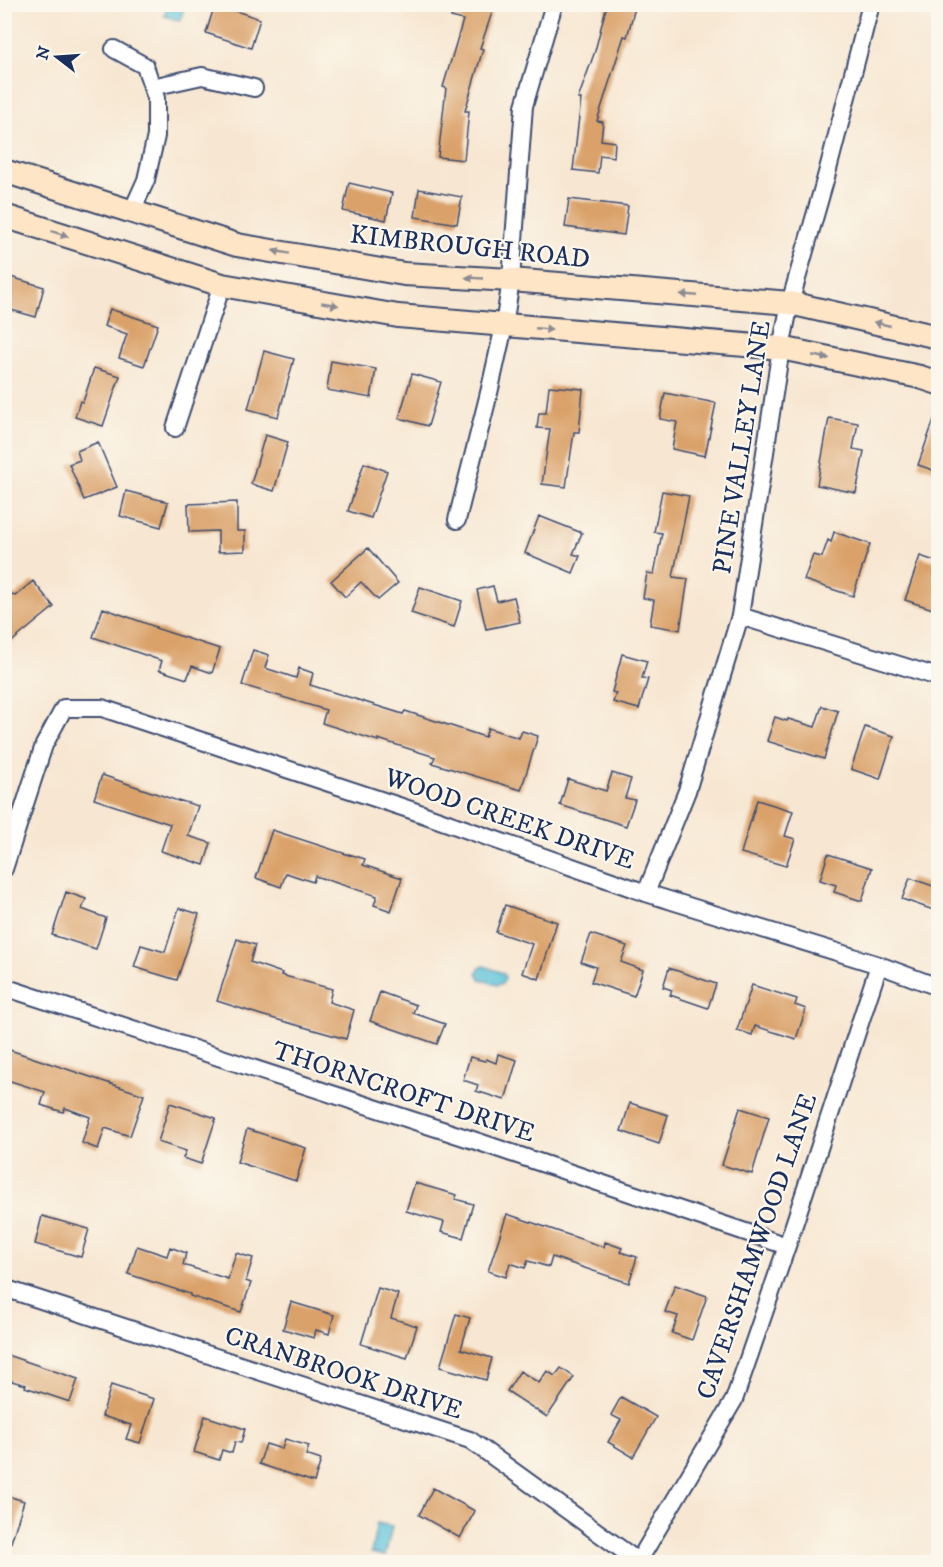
<svg xmlns="http://www.w3.org/2000/svg" width="943" height="1567" font-family="'IM FELL DW Pica',serif">
<rect width="100%" height="100%" fill="#fbf7ec"/>
<filter id="ink" filterUnits="userSpaceOnUse"><feTurbulence type="fractalNoise" baseFrequency=".0167" numOctaves="2"/><feDisplacementMap in="SourceGraphic" scale="12" xChannelSelector="R" yChannelSelector="G"/><feConvolveMatrix kernelMatrix="1 2 1 2 8 2 1 2 1" color-interpolation-filters="sRGB"/></filter>
<filter id="wash" filterUnits="userSpaceOnUse"><feTurbulence type="fractalNoise" baseFrequency=".008" numOctaves="4" result="noise"/><feDisplacementMap in="SourceGraphic" scale="24" xChannelSelector="R" yChannelSelector="G"/><feGaussianBlur stdDeviation="1.35" result="paint"/><feColorMatrix in="noise" values="0 0 0 0 0 0 0 0 0 0 0 0 0 0 0 0 0 1.4 0 .05"/><feComposite in="paint" operator="in"/></filter>
<g filter="url(#wash)">
<rect width="100%" height="100%" fill="#f7e7d2"/>
<path fill="#5bc2d9" stroke="#3b789c" stroke-width="1.5" d="M168 5H185L180 21 164 16Z
M484 966 503 973 505 977 503 983 497 985 480 979 477 972 480 968Z
M377 1523 392 1526 385 1556 371 1553Z"/>
<g id="blocks">
<path fill="#daa26b" d="M215 4 260 19 251 48 206 33Z
M455 4H495L480 48 483 49 465 111H469L464 160 438 157 446 88 443 87 463 20 451 17Z
M607 4H636L627 37 624 36 597 121 603 122 601 140 615 142 614 157 600 155 598 173 573 170 581 99H578L595 51Z
M349 183 392 193 386 220 343 211Z
M419 189 462 197 457 224 415 217Z
M569 199 628 206 624 235 565 227Z
M4 275 44 287 36 317 4 308Z
M110 309 158 325 144 366 119 358 127 334 104 326Z
M264 351 294 359 278 417 248 409Z
M331 361 376 369 371 398 327 390Z
M94 368 120 376 103 426 75 417 80 401 83 402Z
M412 374 441 382 428 426 399 418Z
M549 386 583 389 579 432H574L566 487 542 484 550 429 537 428 539 413H546Z
M665 393 716 403 705 456 672 449 677 422 660 419Z
M936 414H939V472L918 465Z
M829 418 858 423 853 449 864 451 856 493 817 485Z
M265 435 288 442 274 491 251 484Z
M98 442 117 487 84 500 69 464 80 460 77 451Z
M364 463 387 471 371 518 348 511Z
M126 491 168 502 161 527 120 516Z
M662 491 689 496 673 577 688 579 680 630 650 625 654 600 643 598 647 573 654 574 662 533 654 532Z
M237 502V531H245V551L218 552V531L189 532 188 504Z
M539 516 582 533 573 554 580 556 573 573 525 553Z
M834 532 870 544 853 596 804 580 813 555 822 557 828 540 831 542Z
M368 548 398 583 378 600 361 582 345 597 331 581Z
M920 556 938 562 934 575 939 576V611L905 600Z
M33 581 54 607 4 648V600L12 594 15 596Z
M493 586 497 601 514 597 520 622 486 629 477 590Z
M420 587 462 601 454 627 411 613Z
M103 608 156 627 155 628 220 649 212 673 192 666 187 679 159 670 162 661 93 637Z
M253 650 269 655 265 668 296 678 299 668 313 673 310 685 403 714 405 711 485 737 488 728 519 738 522 731 538 736 521 790 432 763 435 757 378 739V741L322 723 326 710 242 685Z
M622 654 647 661 642 678 648 679 639 709 613 702 616 693 612 692Z
M822 706 838 711 824 759 767 741 775 717 787 721 788 719 815 727Z
M865 727 894 736 880 779 851 769Z
M612 773 631 779 625 798 635 800 626 826 560 805 568 779 606 791Z
M102 775 178 801V800L198 806 188 836 211 843 204 865 161 851 170 824 94 799Z
M757 800 793 811 785 836 795 839 786 866 741 853Z
M272 830 349 855V854L365 859 363 865 402 878 391 911 374 905 377 896 315 876 313 882 286 873 281 887 256 878Z
M828 854 872 868 862 901 834 892 836 885 820 880Z
M910 878 939 888V912L902 899Z
M66 892 86 899 82 909 106 918 96 949 52 935Z
M505 905 557 922 539 979 522 973 532 944 496 932Z
M179 908 199 914 177 980 134 967 141 945 165 952Z
M591 934 627 946 621 962 643 970 634 996 591 982 596 967 581 962Z
M237 939 255 945 250 962 282 973 281 975 332 989 329 1002 354 1010 346 1039 261 1015 217 1001Z
M669 968 716 984 708 1008 670 995 672 990 663 987Z
M752 985 797 999 795 1005 806 1009 796 1039 755 1026 752 1035 737 1030Z
M380 992 416 1005 413 1013 445 1024 437 1044 370 1021Z
M7 1049 144 1095 130 1136 105 1128 98 1149 82 1143 90 1117 65 1108 63 1112 41 1105 45 1092 4 1079V1058Z
M498 1054 517 1060 505 1100 476 1091 478 1085 463 1080 470 1057 485 1061 486 1059 496 1063Z
M170 1103 216 1118 201 1164 183 1158 186 1151 158 1142Z
M630 1103 668 1115 659 1144 621 1131Z
M740 1108 769 1117 752 1174 722 1165Z
M247 1129 306 1148 296 1181 237 1162Z
M415 1183 457 1195 455 1199 473 1204 463 1238 441 1232 444 1222 406 1211Z
M507 1214 604 1247 605 1242 622 1248 620 1252 637 1257 629 1283 552 1257 549 1267 528 1261 525 1268 510 1263 506 1277 488 1271Z
M42 1216 89 1229 81 1257 35 1244Z
M137 1246 167 1256 170 1247 186 1253 183 1265 228 1279 236 1253 253 1258 246 1281 251 1283 241 1312 190 1296V1294L128 1274Z
M675 1285 707 1296 692 1340 672 1333 678 1316 665 1312Z
M378 1288 398 1294 391 1318 417 1326 407 1358 361 1344Z
M291 1302 334 1315 329 1334 316 1330 314 1338 283 1329Z
M456 1314 470 1318 461 1349 492 1358 486 1380 440 1367Z
M4 1354 78 1379 70 1402 25 1387 26 1385 4 1379Z
M561 1368 574 1377 547 1417 507 1391 520 1371 539 1383 547 1371 555 1376Z
M111 1385 154 1399 140 1443 126 1439 131 1425 102 1416Z
M621 1397 656 1417 633 1457 608 1442 621 1420 611 1415Z
M205 1416 245 1429 241 1443 235 1442 232 1453 222 1450 219 1460 194 1452Z
M285 1439 309 1446 306 1455 321 1460 314 1482 259 1464 266 1444 282 1449Z
M433 1488 475 1511 460 1538 419 1515Z
M8 1496 24 1501 8 1552 4 1551V1507Z"/>
</g>
</g>
<g filter="url(#ink)">
<use href="#blocks" fill-opacity="0" stroke="#3c4b6f" stroke-width="1.5"/>
<g fill="none" stroke-linecap="round" stroke-linejoin="round">
<g stroke="#3c4b6f" stroke-width="20">
<path id="street" d="M114 49 145 66 156 98V136L146 180 132 211
M152 87 202 76 254 88
M175 428 222 285
M457 520 489 393 504 326 511 280 524 106 554 4
M740 616 938 677
M4 869 44 745 64 708H102L411 810 646 893 879 965 938 987
M646 893 687 791 740 616 781 348 790 303 826 177 871 4
M4 987 479 1142 787 1246
M4 1288 470 1440 639 1562
M638 1562 734 1400 787 1246 879 965"/>
</g>
<g stroke="#3c4b6f" stroke-width="26">
<path id="secondary" d="M4 171 237 245 404 274 511 280 790 303 938 337
M4 216 222 285 398 316 781 348 920 377 938 383"/>
</g>
<use href="#street" stroke="#fff" stroke-width="16"/>
<use href="#secondary" stroke="#fde5c5" stroke-width="22"/>
</g>
<defs><path id="oneway-solid" d="M-6-.8H1V-3.2L6.5 0L1 3.2V.8H-6Z" transform="scale(1.5)"/></defs>
<g fill="#8c8a92">
<use href="#oneway-solid" transform="translate(60 234) rotate(18)"/>
<use href="#oneway-solid" transform="translate(281 252) rotate(-170)"/>
<use href="#oneway-solid" transform="translate(474 278) rotate(-177)"/>
<use href="#oneway-solid" transform="translate(689 295) rotate(-175)"/>
<use href="#oneway-solid" transform="translate(330 304) rotate(10)"/>
<use href="#oneway-solid" transform="translate(882 324) rotate(-167)"/>
<use href="#oneway-solid" transform="translate(544 329) rotate(5)"/>
<use href="#oneway-solid" transform="translate(821 357) rotate(11)"/>
</g>
</g>
<g text-anchor="middle" stroke-width="4.5" stroke-linejoin="round" paint-order="stroke">
<g font-size="26" fill="#1b2f5e" stroke="#fbf7ec">
<text transform="translate(470 246) rotate(6)" y="9">KIMBROUGH ROAD</text>
<text transform="translate(741 447) rotate(-81)" y="9">PINE VALLEY LANE</text>
<text transform="translate(510 818) rotate(19)" y="9">WOOD CREEK DRIVE</text>
<text transform="translate(404 1091) rotate(18)" y="9">THORNCROFT DRIVE</text>
<text transform="translate(756 1246) rotate(-71)" y="9">CAVERSHAMWOOD LANE</text>
<text transform="translate(344 1372) rotate(18)" y="9">CRANBROOK DRIVE</text>
</g>
</g>
<rect width="943" height="1567" fill="none" stroke="#fbf7ec" stroke-width="24"/>
<g transform="translate(57 57) rotate(287)" stroke="#fbf7ec" stroke-width="4.5" paint-order="stroke">
<path d="M0-4.5L10 22L0 15L-10 22Z" fill="#1b2f5e"/>
<text y="-9" font-size="16" font-weight="bold" text-anchor="middle" fill="#1b2f5e">N</text>
</g>
</svg>
